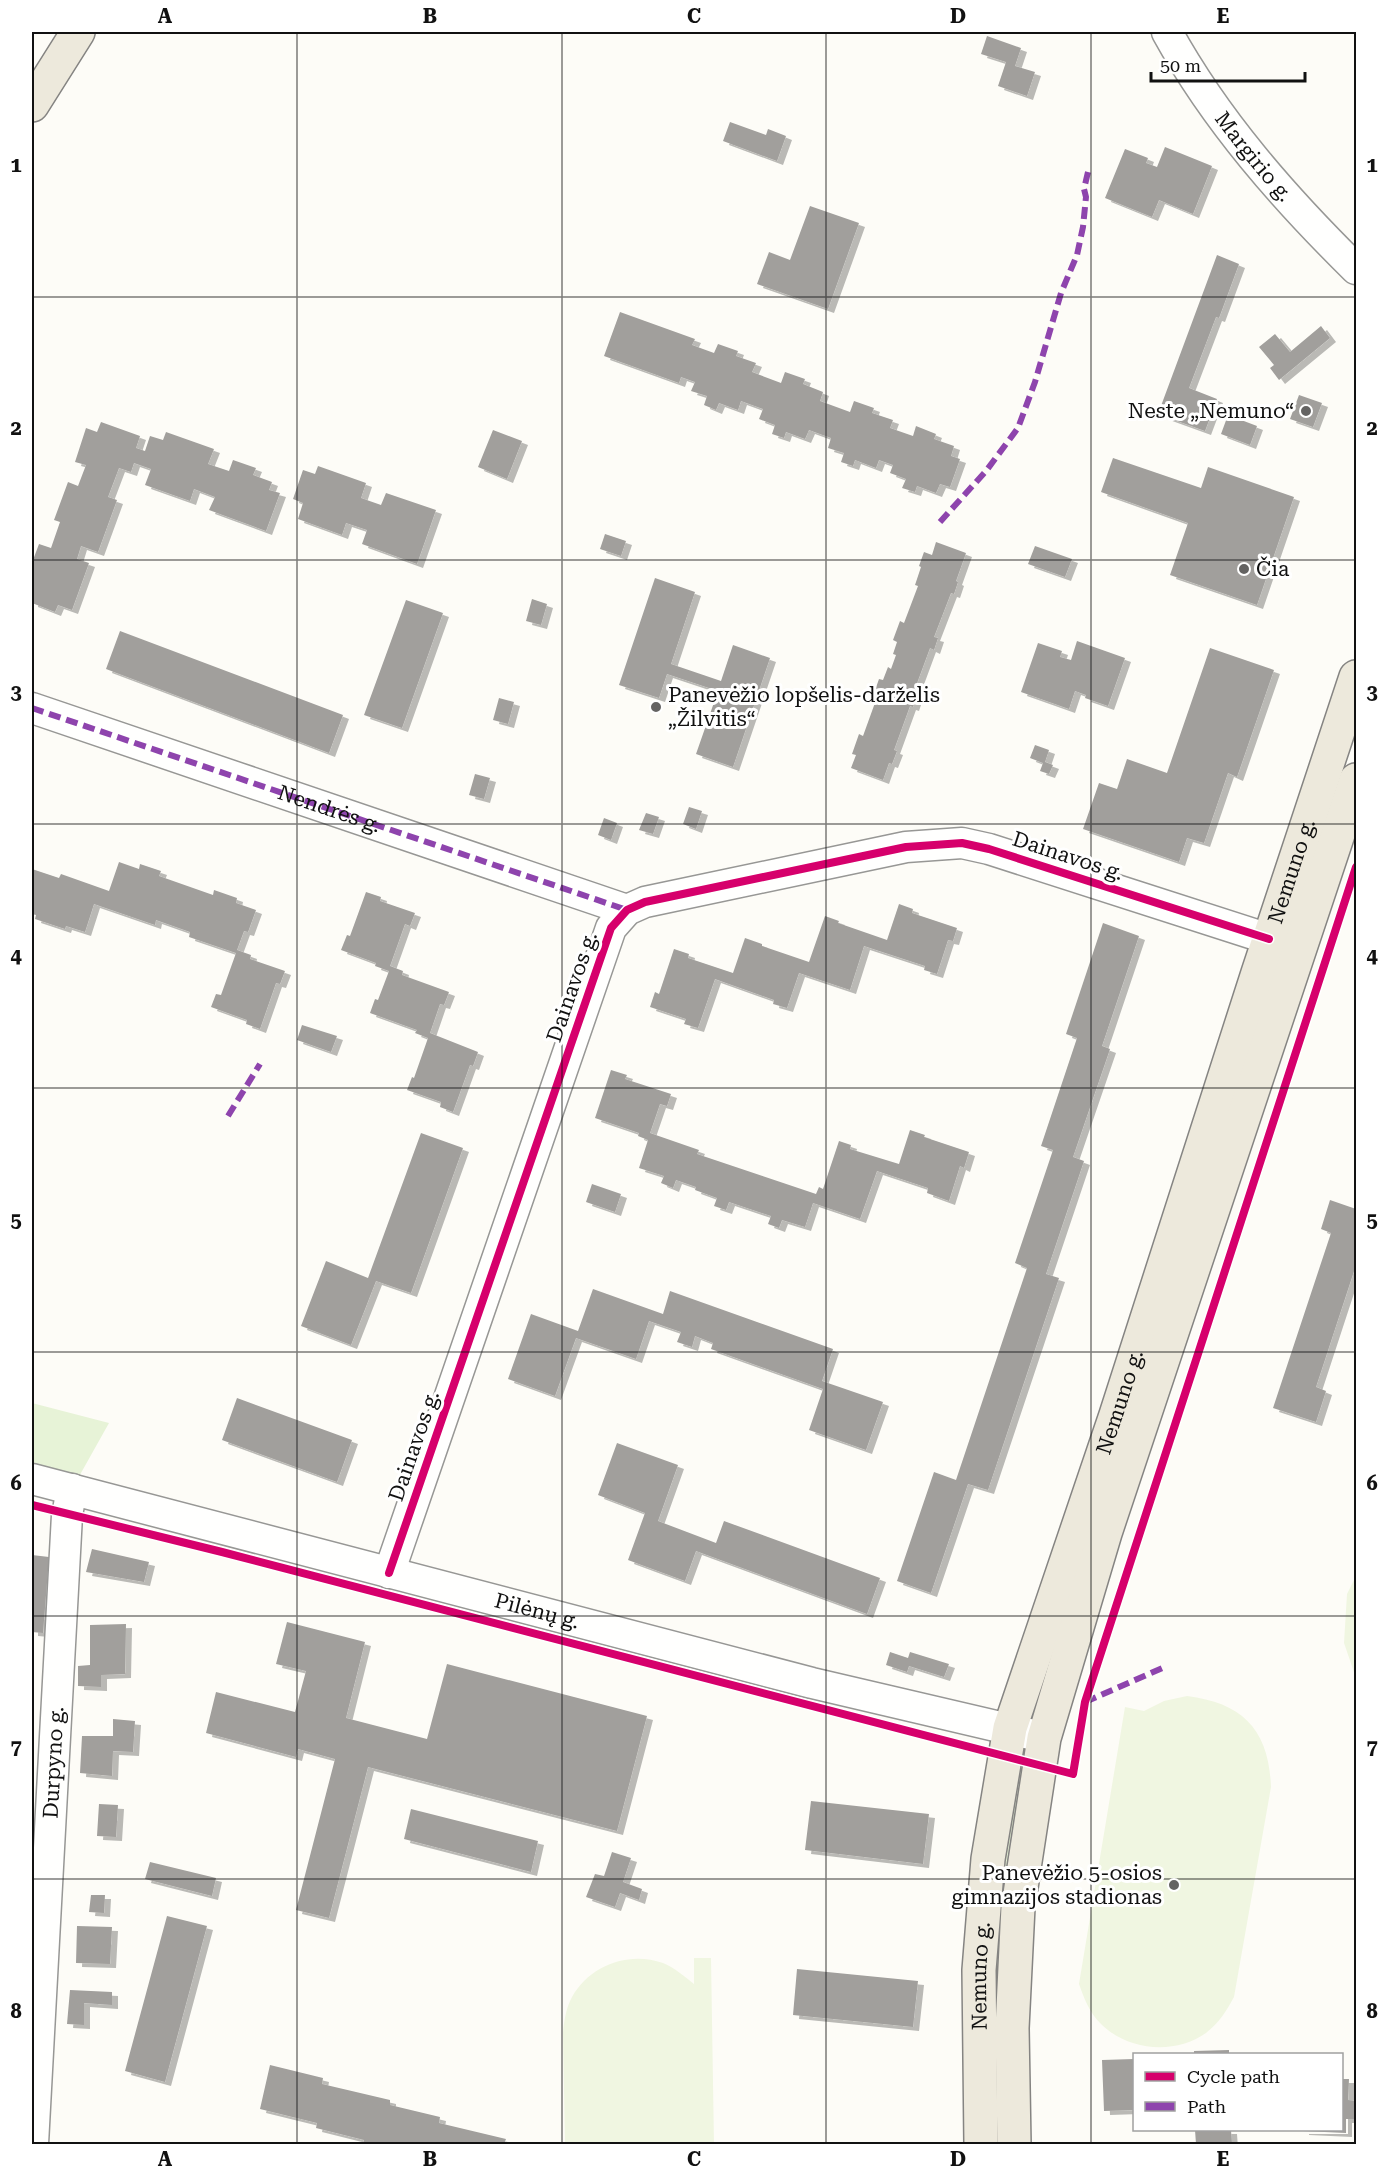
<svg xmlns="http://www.w3.org/2000/svg" width="1388" height="2176" font-family="'Roboto Serif',serif">
<defs>
<filter id="shadow"><feDropShadow dx="6" dy="4" stdDeviation="0" flood-color="#0004"/></filter>
</defs>
<rect width="100%" height="100%" fill="#fdfcf7"/>
<path fill="#e7f3d7" d="M32 1403 109 1423 72 1489 32 1479Z
M1019 1769 1028 1770 1002 2144H994V1967L1000 1890Z"/>
<path fill="#f0f6e1" d="M1356 1576V1678L1344 1643 1347 1594Z
M1187 1696C1243 1703 1269 1730 1271 1787L1234 1997C1227 2010 1219 2023 1206 2033 1175 2055 1128 2051 1101 2024 1089 2012 1084 1998 1079 1984L1125 1707 1144 1711 1164 1701Z
M694 1958H711L714 2144H565L563 2033C564 2021 566 2008 572 1997 590 1965 629 1951 663 1963 675 1968 684 1976 694 1984Z"/>
<path fill="#a19f9c" filter="url(#shadow)" d="M987 36 1021 48 1015 66 1035 72 1027 96 998 86 1006 62 981 54Z
M730 122 766 135 768 129 786 136 777 161 723 141Z
M1165 147 1212 166 1193 214 1159 200 1152 217 1105 198 1125 149 1148 158 1146 163 1157 167Z
M810 206 859 223 828 309 757 284 769 252 790 260Z
M1217 255 1239 264 1219 318 1216 317 1189 388 1217 399 1205 431 1158 414Z
M620 312 695 339 692 345 714 353 718 344 738 351 736 356 756 363 752 372 781 383 785 372 805 379 803 384 823 392 820 401 850 412 854 401 874 408 872 413 893 420 890 428 913 436 916 426 936 434 934 439 954 446 951 456 960 459 950 487 940 484 936 493 917 486 915 492 902 488 906 479 890 473 893 465 879 460 876 468 855 460 853 466 841 462 844 453 828 448 831 438 809 430 805 439 786 432 784 438 772 434 775 425 759 419 763 409 741 401 738 410 719 403 716 410 704 405 707 396 691 391 695 382 681 377 679 383 604 356Z
M1321 326 1330 338 1279 380 1270 368 1274 365 1259 347 1275 334 1290 352Z
M1299 395 1322 403 1313 427 1290 419Z
M1228 415 1257 426 1250 445 1221 434Z
M101 422 140 436 136 448 145 451 150 436 163 440 166 432 214 449 208 464 229 471 233 460 256 468 253 475 272 482 269 490 280 493 266 531 209 510 215 497 194 489 190 501 145 485 151 469 134 463 131 472 119 468 108 497 117 500 98 552 81 546 77 559 89 563 72 610 58 605 55 612 32 603 33 581 32 560H33L39 544 51 548 60 522 54 520 68 482 78 486 86 465 75 462 86 428 97 432Z
M493 430 522 441 507 479 478 467Z
M1113 458 1201 488 1208 467 1294 497 1257 605 1170 575 1188 523 1101 492Z
M318 466 366 483 361 498 381 505 386 493 436 510 417 564 362 544 367 530 346 523 342 535 298 519 303 503 293 499 303 470 315 474Z
M605 534 626 541 621 556 600 549Z
M936 542 966 553 956 581 958 582 954 594 951 593 934 637 938 638 934 650 930 648 913 694 917 695 913 707 910 706 894 750 897 751 892 764 889 763 883 780 851 768 856 755 852 754 859 734 863 736 876 700 872 699 879 679 883 680 888 667 891 669 896 655 893 654 897 642 893 640 900 621 904 623 918 586 915 585 921 567 919 566 924 552 932 555Z
M1035 546 1072 559 1065 577 1028 564Z
M655 578 695 592 671 664 721 681 733 645 770 658 733 767 696 754 718 691 667 674 659 698 619 685Z
M532 599 547 604 541 625 526 621Z
M406 600 443 613 402 728 364 715Z
M120 631 343 715 329 753 106 669Z
M1077 641 1125 658 1108 706 1085 698 1086 695 1075 691 1069 709 1021 692 1038 643 1062 651 1060 657 1071 660Z
M1210 648 1274 670 1237 777 1228 773 1204 843 1187 838 1179 862 1083 829 1099 783 1117 789 1127 759 1167 773Z
M499 698 514 702 508 724 493 720Z
M1035 745 1049 750 1045 762 1053 765 1049 774 1040 771 1043 763 1030 758Z
M475 774 490 778 484 799 469 795Z
M689 807 702 811 696 829 683 824Z
M646 813 659 817 653 834 639 830Z
M604 818 617 823 611 840 598 835Z
M119 862 139 869 140 864 161 871 159 876 213 895 214 890 237 898 236 903 256 910 248 932 244 931 237 950 251 955 250 959 285 971 280 984 276 983 260 1029 246 1024 247 1020 211 1007 216 994 221 995 236 953 189 937 190 932 156 920 155 925 94 904 85 932 66 926 65 929 35 919 36 915 32 914V869L59 878 61 874 109 891Z
M366 892 381 897 380 901 415 913 410 926 405 924 390 966 403 971 402 975 449 992 444 1005 440 1004 430 1033 478 1052 473 1066 470 1065 453 1112 440 1107 441 1102 407 1090 412 1077 414 1078 428 1038 415 1033 417 1030 370 1013 375 999 378 1000 389 971 375 966 376 963 341 950 347 935 350 936Z
M899 904 913 909 912 913 957 928 953 941 948 940 937 974 924 970 925 966 864 946 850 990 799 973 787 1008 773 1004 774 1000 715 979 698 1028 684 1024 686 1019 650 1007 655 992 659 994 674 949 689 954 688 958 733 973 745 938 762 944V946L809 962 825 916 839 921 838 923 887 940Z
M1103 923 1139 936 1102 1046 1110 1049 1073 1157 1084 1161 1046 1274 1059 1278 988 1490 968 1484 931 1593 897 1581 934 1472 956 1480 1027 1268 1015 1263 1053 1150 1041 1146 1077 1038 1066 1034Z
M302 1025 337 1036 331 1052 297 1040Z
M611 1070 627 1075 625 1079 671 1094 667 1106 660 1104 650 1133 699 1150 697 1154 816 1194 819 1187 823 1189 839 1141 851 1145 850 1149 899 1164 910 1130 925 1135 924 1137 969 1152 964 1168 960 1166 949 1201 927 1193 928 1188 877 1171 860 1219 813 1203 805 1227 782 1220 779 1228 768 1224 771 1216 729 1202 726 1210 714 1206 717 1198 695 1190 696 1187 676 1180 673 1188 661 1183 664 1176 639 1168 648 1140 638 1136 639 1133 595 1118Z
M421 1133 463 1148 411 1293 376 1281 351 1345 301 1326 326 1261 368 1278Z
M592 1184 621 1194 615 1212 586 1202Z
M1330 1200 1356 1209V1265L1316 1387 1326 1391 1316 1422 1273 1408 1331 1233 1321 1229Z
M593 1289 663 1314 670 1291 833 1349 822 1381 883 1402 866 1450 809 1430 823 1389 711 1349 713 1343 695 1336 692 1347 677 1342 681 1332 649 1321 636 1359 576 1338 555 1396 508 1379 531 1314 578 1331Z
M237 1398 352 1440 337 1482 222 1440Z
M617 1443 678 1465 658 1521 716 1543 724 1521 880 1578 867 1614 696 1551 685 1581 628 1560 645 1513 598 1495Z
M92 1549 149 1562 144 1582 86 1572Z
M32 1555 49 1557 43 1633 32 1632Z
M287 1622 365 1642 346 1718 427 1739 447 1664 647 1716 617 1831 368 1767 329 1918 296 1910 335 1759 298 1749 296 1757 206 1733 216 1692 295 1712 306 1671 276 1664Z
M126 1624 125 1674 101 1675V1687L78 1686V1666L90 1665V1625Z
M890 1652 908 1658 910 1652 949 1664 944 1677 909 1666 907 1672 886 1665Z
M113 1719 135 1721 133 1752 113 1751 112 1776 80 1773 82 1736H113Z
M811 1801 929 1814 923 1864 805 1850Z
M99 1804 118 1805 116 1837 97 1836Z
M411 1809 538 1841 531 1872 404 1839Z
M612 1852 631 1858 623 1882 642 1889 639 1900 620 1893 615 1907 586 1897 595 1874 604 1876Z
M150 1862 216 1878 212 1896 145 1879Z
M91 1895H105L104 1913 89 1912Z
M167 1916 207 1926 165 2082 125 2071Z
M77 1926 112 1927 110 1964 76 1963Z
M797 1969 918 1981 913 2027 793 2015Z
M70 1990 112 1992V2005L84 2003V2025L67 2024Z
M1229 2050V2054H1194V2051Z
M1134 2059V2110L1104 2111 1102 2060Z
M270 2065 323 2078 322 2084 390 2100V2105L440 2117 439 2123 506 2139 504 2144H363L364 2140 316 2128 317 2123 260 2109Z
M1342 2079H1349L1348 2100 1356 2101V2119H1346V2133L1303 2131V2130H1342Z
M1195 2130H1231L1232 2144H1196Z"/>
<g fill="none" stroke-linecap="round" stroke-linejoin="round">
<g stroke="#979795" stroke-width="33">
<g id="minor">
<path id="s1" d="M1167 32C1216 121 1284 198 1356 269"/>
<path id="s2" d="M32 708 627 910"/>
<path id="s3" d="M32 1479 812 1683 1034 1735"/>
<path d="M389 1573 611 928 627 910 645 902 906 847 962 843 989 849 1269 939"/>
<path id="s4" d="M33 2144 67 1515 72 1489"/>
</g>
</g>
<g stroke="#858482" stroke-width="36">
<g id="major">
<path d="M32 105 78 32"/>
<path id="s5" d="M981 2144 979 1970 988 1859 1010 1728 1116 1415 1258 973 1356 677"/>
<path d="M1014 2144 1012 2028 1018 1907 1044 1738 1105 1533 1356 780"/>
</g>
</g>
<use href="#minor" stroke="#fffffe" stroke-width="30"/>
<use href="#major" stroke="#ede9dc" stroke-width="33"/>
<path stroke="#8e44ad" stroke-width="6" stroke-dasharray="12 6" stroke-linecap="butt" d="M940 522 986 471 1018 428 1035 382 1061 293 1077 255 1083 227 1086 197 1084 189 1088 172
M32 708 627 910
M228 1116 260 1064
M1085 1702 1167 1666"/>
<g stroke="#fff" stroke-width="11">
<path id="cycleway" d="M32 1505 222 1552 1073 1774 1085 1702 1356 867
M389 1573 611 928 627 910 645 902 906 847 962 843 989 849 1269 939"/>
</g>
<use href="#cycleway" stroke="#d6006c" stroke-width="8"/>
</g>
<path fill="none" stroke="#111" stroke-width="1.5" stroke-opacity="0.55" d="M297 32V2144M562 32V2144M826 32V2144M1091 32V2144M32 297H1356M32 560H1356M32 824H1356M32 1088H1356M32 1352H1356M32 1616H1356M32 1879H1356"/>
<g fill="#646362" stroke="#fff" stroke-width="2">
<circle cx="1306" cy="411" r="6"/>
<circle cx="1244" cy="569" r="6"/>
<circle cx="656" cy="707" r="6"/>
<circle cx="1174" cy="1885" r="6"/>
</g>
<g text-anchor="middle" stroke-width="6" stroke-linejoin="round" paint-order="stroke">
<g font-size="21" fill="#111" stroke="#fff">
<text dy="7" stroke="none"><textPath href="#s1" startOffset="152">Margirio g.</textPath></text>
<text dy="7" stroke="none"><textPath href="#s2" startOffset="314">Nendrės g.</textPath></text>
<text transform="translate(1068 856) rotate(18)" y="7">Dainavos g.</text>
<text dy="7" stroke="none"><textPath href="#s5" startOffset="1320">Nemuno g.</textPath></text>
<text transform="translate(572 987) rotate(-71)" y="7">Dainavos g.</text>
<text dy="7" stroke="none"><textPath href="#s5" startOffset="762">Nemuno g.</textPath></text>
<text transform="translate(414 1446) rotate(-71)" y="7">Dainavos g.</text>
<text dy="7" stroke="none"><textPath href="#s3" startOffset="522">Pilėnų g.</textPath></text>
<text dy="7" stroke="none"><textPath href="#s4" startOffset="382">Durpyno g.</textPath></text>
<text dy="7" stroke="none"><textPath href="#s5" startOffset="168">Nemuno g.</textPath></text>
</g>
<g font-size="21" fill="#111" stroke="#fff" text-anchor="end">
<text x="1294" y="418">Neste „Nemuno“</text>
<text x="1256" y="576" text-anchor="start">Čia</text>
<text x="668" y="702" text-anchor="start">Panevėžio lopšelis-darželis<tspan x="668" dy="24">„Žilvitis“</tspan></text>
<text x="1162" y="1880">Panevėžio 5-osios<tspan x="1162" dy="24">gimnazijos stadionas</tspan></text>
</g>
</g>
<rect width="1388" height="2176" fill="none" stroke="#ffffff" stroke-width="66"/>
<rect x="1133" y="2053" width="210" height="78" fill="#ffffff" stroke="#a0a0a0" stroke-width="1.5"/>
<rect x="1145" y="2072" width="30" height="9" fill="#d6006c" stroke="#a0a0a0" stroke-width="1.5"/>
<text x="1187" y="2083" font-size="18" fill="#111111">Cycle path</text>
<rect x="1145" y="2102" width="30" height="9" fill="#8e44ad" stroke="#a0a0a0" stroke-width="1.5"/>
<text x="1187" y="2113" font-size="18" fill="#111111">Path</text>
<path d="M1151 72v9h154v-9" fill="none" stroke="#111111" stroke-width="3"/>
<text x="1160" y="72" font-size="18" fill="#111111" stroke="#ffffff" stroke-width="4.5" paint-order="stroke">50 m</text>
<rect x="33" y="33" width="1322" height="2110" fill="none" stroke="#111" stroke-width="2"/>
<g font-size="20" text-anchor="middle" font-weight="bold" fill="#111">
<text x="165" y="23">A</text>
<text x="430" y="23">B</text>
<text x="694" y="23">C</text>
<text x="958" y="23">D</text>
<text x="1223" y="23">E</text>
<text x="16" y="172">1</text>
<text x="1372" y="172">1</text>
<text x="16" y="435">2</text>
<text x="1372" y="435">2</text>
<text x="16" y="699">3</text>
<text x="1372" y="699">3</text>
<text x="16" y="963">4</text>
<text x="1372" y="963">4</text>
<text x="16" y="1227">5</text>
<text x="1372" y="1227">5</text>
<text x="16" y="1490">6</text>
<text x="1372" y="1490">6</text>
<text x="16" y="1754">7</text>
<text x="1372" y="1754">7</text>
<text x="16" y="2018">8</text>
<text x="1372" y="2018">8</text>
<text x="165" y="2166">A</text>
<text x="430" y="2166">B</text>
<text x="694" y="2166">C</text>
<text x="958" y="2166">D</text>
<text x="1223" y="2166">E</text>
</g>
</svg>
